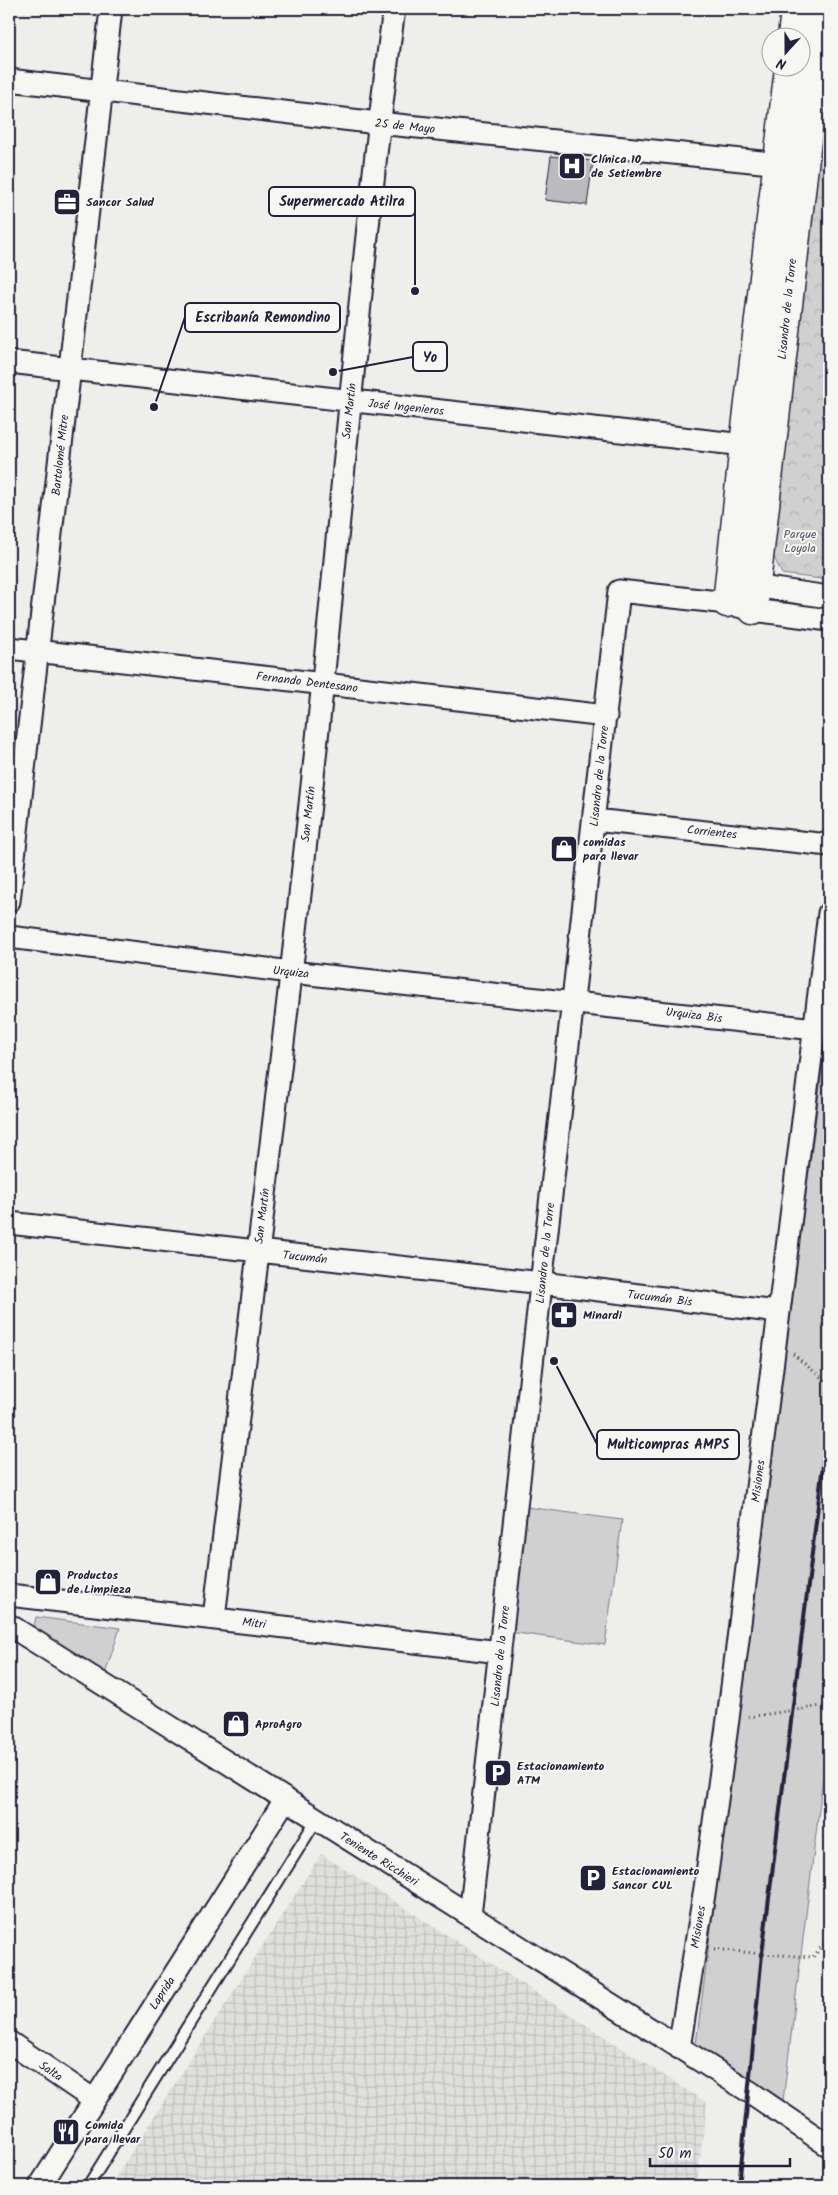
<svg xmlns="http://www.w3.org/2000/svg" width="838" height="2195" font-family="Kalam,sans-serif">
<defs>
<pattern id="industrial-grid" width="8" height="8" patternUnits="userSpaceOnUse" patternTransform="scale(1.25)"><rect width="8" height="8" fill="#dfdfde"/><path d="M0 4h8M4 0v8" fill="none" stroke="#bfbfbf"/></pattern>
<pattern id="forest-crowns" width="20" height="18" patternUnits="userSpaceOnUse" patternTransform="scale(1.25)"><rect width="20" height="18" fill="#d0d0d1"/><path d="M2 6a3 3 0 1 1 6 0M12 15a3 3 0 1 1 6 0" fill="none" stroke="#b2b2b4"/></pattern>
</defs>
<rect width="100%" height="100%" fill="#eeeeeb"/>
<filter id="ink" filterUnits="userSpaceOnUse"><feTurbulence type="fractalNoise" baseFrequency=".02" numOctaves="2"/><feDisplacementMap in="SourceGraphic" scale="10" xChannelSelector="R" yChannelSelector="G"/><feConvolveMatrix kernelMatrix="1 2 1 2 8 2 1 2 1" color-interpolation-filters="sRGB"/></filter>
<g filter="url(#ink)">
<path fill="url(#industrial-grid)" d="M321 1854 707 2103 697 2186H110Z"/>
<path fill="#d0d0d1" stroke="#797986" d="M829 1016V1728L782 2109 695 2052Z
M526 1507 622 1520 605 1645 509 1632Z
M36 1617 120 1628 103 1680 33 1631Z"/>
<path fill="url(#forest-crowns)" stroke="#797986" d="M829 14V580L782 574 769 547Z"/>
<path fill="#bbbbbf" stroke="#22223b" d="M551 156 593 161 587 205 545 200Z"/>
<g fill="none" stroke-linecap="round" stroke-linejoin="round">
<g stroke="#22223b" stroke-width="14">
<path id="lane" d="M88 2186 317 1819"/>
</g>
<g stroke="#22223b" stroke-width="25">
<path id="street" d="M9 80 378 123 791 165
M9 362 744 445
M740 584 829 597
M9 648 606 716
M594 820 829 845
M9 901 111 9
M9 937 291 972 815 1029
M9 1223 542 1283 778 1312
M9 1595 500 1652
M214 1618C251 1306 291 994 323 681 346 457 364 232 394 9
M9 1625 750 2092 829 2146
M470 1916 619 591 727 603 753 610 829 620
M9 2042 94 2100
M679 2048 705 1888 728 1719 829 913
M40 2186 285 1800"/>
</g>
<g stroke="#22223b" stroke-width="31">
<path id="secondary" d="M792 38 795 9
M727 603 744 445 789 68
M753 610 822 9"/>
</g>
<path stroke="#22223b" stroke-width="3" stroke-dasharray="1 4" stroke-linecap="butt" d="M793 1354 829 1384
M748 1717 829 1705
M714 1949 762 1954 813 1957 829 1938"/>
<use href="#lane" stroke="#f6f6f2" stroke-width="10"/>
<use href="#street" stroke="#f6f6f2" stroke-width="21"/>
<use href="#secondary" stroke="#f6f6f2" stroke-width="28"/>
<path stroke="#22223b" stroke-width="4" d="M739 2186 762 1954 829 1417"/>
</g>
</g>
<defs>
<g id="hospital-square" transform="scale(1.4375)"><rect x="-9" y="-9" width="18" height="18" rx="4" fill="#22223b" stroke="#f6f6f2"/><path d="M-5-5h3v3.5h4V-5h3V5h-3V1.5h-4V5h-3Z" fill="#fff"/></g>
<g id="office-square" transform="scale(1.4375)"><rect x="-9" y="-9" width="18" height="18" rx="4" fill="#22223b" stroke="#f6f6f2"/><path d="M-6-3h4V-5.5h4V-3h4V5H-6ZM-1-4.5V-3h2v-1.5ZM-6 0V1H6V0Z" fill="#fff"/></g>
<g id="shop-square" transform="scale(1.4375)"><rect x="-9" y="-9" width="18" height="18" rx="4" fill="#22223b" stroke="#f6f6f2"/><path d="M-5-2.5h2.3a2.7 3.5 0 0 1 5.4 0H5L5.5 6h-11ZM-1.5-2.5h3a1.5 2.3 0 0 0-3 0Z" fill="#fff"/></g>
<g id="pharmacy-square" transform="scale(1.4375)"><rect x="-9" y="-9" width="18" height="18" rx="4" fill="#22223b" stroke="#f6f6f2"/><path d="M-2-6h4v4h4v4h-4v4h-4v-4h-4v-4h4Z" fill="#fff"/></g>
<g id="parking-square" transform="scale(1.4375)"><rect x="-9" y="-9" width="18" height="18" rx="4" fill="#22223b" stroke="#f6f6f2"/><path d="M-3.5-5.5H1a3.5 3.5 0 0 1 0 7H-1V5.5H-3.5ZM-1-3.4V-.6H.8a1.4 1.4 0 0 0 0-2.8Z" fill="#fff"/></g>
<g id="restaurant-square" transform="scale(1.4375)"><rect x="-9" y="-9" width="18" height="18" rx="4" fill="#22223b" stroke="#f6f6f2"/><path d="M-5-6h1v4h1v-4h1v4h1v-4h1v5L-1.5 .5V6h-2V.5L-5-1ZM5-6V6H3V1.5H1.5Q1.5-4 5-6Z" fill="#fff"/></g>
</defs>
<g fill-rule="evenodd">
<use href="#hospital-square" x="572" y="166"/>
<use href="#office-square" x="67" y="202"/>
<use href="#shop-square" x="564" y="849"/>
<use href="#pharmacy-square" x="564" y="1315"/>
<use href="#shop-square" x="48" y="1582"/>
<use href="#shop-square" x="236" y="1724"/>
<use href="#parking-square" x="498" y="1773"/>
<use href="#parking-square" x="593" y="1878"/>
<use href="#restaurant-square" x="66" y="2132"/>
</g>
<g text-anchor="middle" stroke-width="4" stroke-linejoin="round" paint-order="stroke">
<g font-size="12" fill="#22223b" stroke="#f6f6f2">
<text transform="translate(405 126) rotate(6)" y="4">25 de Mayo</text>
<text transform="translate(787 309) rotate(-84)" y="4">Lisandro de la Torre</text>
<text transform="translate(406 407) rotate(6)" y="4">José Ingenieros</text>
<text transform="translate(349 411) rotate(-84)" y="4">San Martín</text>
<text transform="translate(60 455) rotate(-84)" y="4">Bartolomé Mitre</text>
<text transform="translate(307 682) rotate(7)" y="4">Fernando Dentesano</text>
<text transform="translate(599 776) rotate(-84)" y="4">Lisandro de la Torre</text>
<text transform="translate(308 814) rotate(-84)" y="4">San Martín</text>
<text transform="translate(712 832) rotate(6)" y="4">Corrientes</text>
<text transform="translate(291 972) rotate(6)" y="4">Urquiza</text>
<text transform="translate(694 1015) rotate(7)" y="4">Urquiza Bis</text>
<text transform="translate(262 1216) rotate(-83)" y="4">San Martín</text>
<text transform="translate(545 1253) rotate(-84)" y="4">Lisandro de la Torre</text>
<text transform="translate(305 1257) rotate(6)" y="4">Tucumán</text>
<text transform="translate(660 1298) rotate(7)" y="4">Tucumán Bis</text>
<text transform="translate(758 1481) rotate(-83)" y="4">Misiones</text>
<text transform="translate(254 1623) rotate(7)" y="4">Mitri</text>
<text transform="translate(500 1656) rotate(-84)" y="4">Lisandro de la Torre</text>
<text transform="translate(379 1859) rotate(32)" y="4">Teniente Ricchieri</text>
<text transform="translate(698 1927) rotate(-81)" y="4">Misiones</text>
<text transform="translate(162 1993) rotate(-57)" y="4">Laprida</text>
<text transform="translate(51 2071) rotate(34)" y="4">Salta</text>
</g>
<g font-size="12" font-weight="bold" fill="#22223b" stroke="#f6f6f2" text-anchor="start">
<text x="591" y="163">Clínica 10<tspan x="591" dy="14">de Setiembre</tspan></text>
<text x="86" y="206">Sancor Salud</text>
<text x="583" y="846">comidas<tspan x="583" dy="14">para llevar</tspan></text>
<text x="583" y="1319">Minardi</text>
<text x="67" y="1579">Productos<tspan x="67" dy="14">de Limpieza</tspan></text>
<text x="255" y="1728">AproAgro</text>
<text x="517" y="1770">Estacionamiento<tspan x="517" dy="14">ATM</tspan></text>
<text x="612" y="1875">Estacionamiento<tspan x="612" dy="14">Sancor CUL</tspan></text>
<text x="85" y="2129">Comida<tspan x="85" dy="14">para llevar</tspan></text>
</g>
<g font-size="12" fill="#565668" stroke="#f6f6f2">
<text x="800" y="538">Parque<tspan x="800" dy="14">Loyola</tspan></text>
</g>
</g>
<path fill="none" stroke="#22223b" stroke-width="2" d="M415 291L415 201M154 407L185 317M333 372L413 357M554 1361L597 1444"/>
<g fill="#22223b" stroke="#f6f6f2" stroke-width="2">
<circle cx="415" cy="291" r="5"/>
<circle cx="154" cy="407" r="5"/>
<circle cx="333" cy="372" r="5"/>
<circle cx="554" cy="1361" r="5"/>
</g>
<g fill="#f6f6f2" stroke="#22223b" stroke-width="2">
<rect x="269" y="187" width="146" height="29" rx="5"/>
<rect x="185" y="303" width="155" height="29" rx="5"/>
<rect x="413" y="342" width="34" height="29" rx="5"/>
<rect x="597" y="1430" width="142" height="29" rx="5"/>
</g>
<g font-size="14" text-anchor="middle" font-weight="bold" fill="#22223b">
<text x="342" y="206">Supermercado Atilra</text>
<text x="263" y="322">Escribanía Remondino</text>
<text x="430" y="362">Yo</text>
<text x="668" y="1449">Multicompras AMPS</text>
</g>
<rect width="838" height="2195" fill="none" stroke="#f6f6f2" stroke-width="30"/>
<rect x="15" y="15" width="808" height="2165" fill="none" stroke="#22223b" stroke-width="2" filter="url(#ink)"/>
<g transform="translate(786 52) rotate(201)"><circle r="24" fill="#f6f6f2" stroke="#a1a1a9"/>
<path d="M0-4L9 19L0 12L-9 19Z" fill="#22223b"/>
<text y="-8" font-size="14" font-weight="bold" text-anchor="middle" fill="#22223b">N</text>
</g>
<path d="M650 2158v8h140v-8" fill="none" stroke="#22223b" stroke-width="2.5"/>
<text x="658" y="2158" font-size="15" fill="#22223b" stroke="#f6f6f2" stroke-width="4" paint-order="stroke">50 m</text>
</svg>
